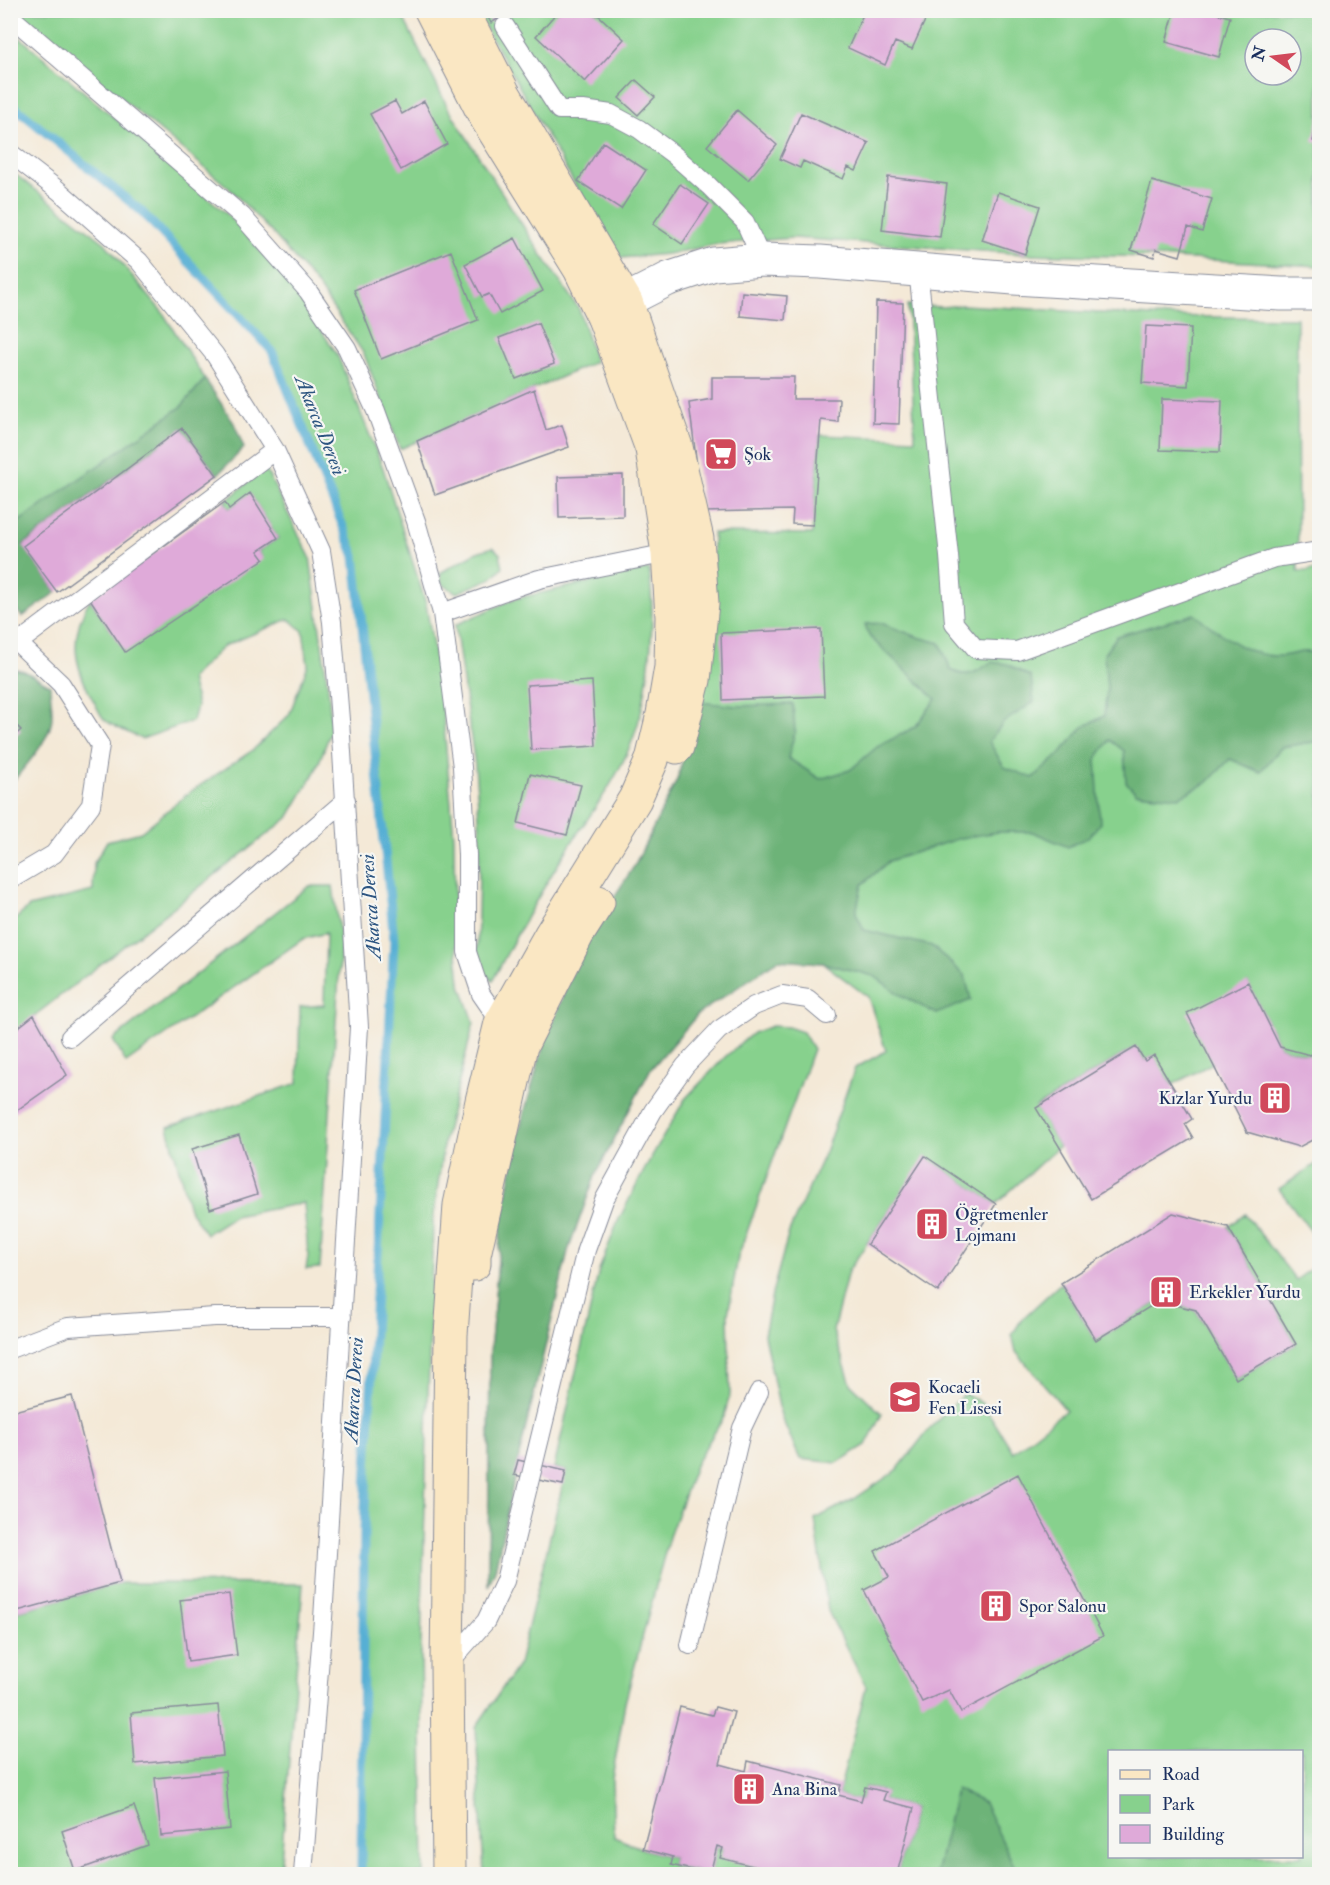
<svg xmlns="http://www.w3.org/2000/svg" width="1330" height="1885" font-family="'IM FELL Double Pica',serif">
<rect width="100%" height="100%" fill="#f6f6f2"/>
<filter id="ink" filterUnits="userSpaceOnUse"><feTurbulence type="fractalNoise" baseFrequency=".0167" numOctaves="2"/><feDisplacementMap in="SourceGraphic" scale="12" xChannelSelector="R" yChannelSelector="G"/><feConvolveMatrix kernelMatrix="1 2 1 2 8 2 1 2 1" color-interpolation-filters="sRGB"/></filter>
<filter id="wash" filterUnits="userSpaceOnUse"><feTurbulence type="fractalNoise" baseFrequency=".008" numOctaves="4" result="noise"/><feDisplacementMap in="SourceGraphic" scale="24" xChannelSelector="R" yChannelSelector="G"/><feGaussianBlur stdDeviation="1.35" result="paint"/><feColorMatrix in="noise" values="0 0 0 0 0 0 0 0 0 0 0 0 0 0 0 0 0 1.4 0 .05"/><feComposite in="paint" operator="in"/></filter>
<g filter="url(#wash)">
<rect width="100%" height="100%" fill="#f4e9d7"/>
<path fill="#87d18d" stroke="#518076" stroke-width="1.5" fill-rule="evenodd" d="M16 11H400L448 108 539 251 579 309 595 362 400 449 364 354 317 285 276 237 229 188Z
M476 11H1319V266L1154 257 1025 254 793 238 718 244 668 254 621 258 577 188ZM1255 39H1291V75H1255Z
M10 29 226 213 289 282 337 354 383 468 426 604 441 693 454 837 455 935 460 982 474 1022 444 1140 433 1222 421 1647 424 1874H361L364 1528 394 940 355 556 272 351 141 211 11 103Z
M11 171 105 243 163 313 205 379 181 407 11 528Z
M908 305 942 307 963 305 1152 316 1297 318 1298 572 1320 569 1319 1050 1310 1055 1280 1047 1248 983 1213 1063 1172 1085 1153 1056 1145 1061 1136 1047 1036 1107 1059 1146 996 1204 926 1157 848 1271 833 1331 851 1384 882 1414 866 1445 837 1463 800 1459 781 1416 764 1335 773 1290 789 1232 825 1152 855 1068 886 1051 868 997 823 963 778 960 698 1014 650 1070 595 1176 568 1251 518 1460 495 1570 488 1586 490 1354 501 1227 519 1131 543 1048 677 780 699 702 712 594 713 533 812 534 820 435 915 439Z
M265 468 310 557 329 695 331 731 316 770 288 818 11 1034 10 924 29 907 93 891 94 863 107 841 141 832 190 792 253 750 289 715 308 665 303 631 289 619 224 646 191 678 197 706 193 721 142 739C132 734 113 727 105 720 100 716 97 706 93 700 73 664 69 636 90 599L125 651 263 558 258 551 278 538 250 494 229 509 225 502Z
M493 547 500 554 503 567 492 578 457 593 442 584 440 573 477 552Z
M649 569C656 621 650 705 627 753 613 785 591 813 572 842 543 887 517 933 493 980L481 971 477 957 480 831 475 766 455 625 514 599Z
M309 886H333L341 944 320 1268 306 1269 308 1256 304 1203 234 1216 206 1234 189 1209 168 1127 298 1083 300 1007 324 1005 326 933 303 939 126 1063 113 1040Z
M772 1026 788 1027 803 1032 813 1049 738 1257 728 1314 730 1394 724 1417 696 1463 669 1537 625 1703 612 1779 614 1837 643 1849 673 1857 671 1865 708 1874H484L476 1727 519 1664 566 1471 554 1468 599 1270 618 1221 649 1161 685 1099 725 1057 753 1033Z
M1319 1162V1242L1279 1189Z
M1245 1214 1296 1280 1319 1263V1874H897L914 1808 883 1800 885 1792 865 1787 861 1801 838 1795 866 1687 828 1611 815 1519 854 1499 897 1470 929 1429 965 1393 983 1404 1013 1452 1066 1410 1016 1352 1012 1335 1022 1319 1061 1283 1096 1340 1159 1301 1196 1310 1236 1379 1296 1344 1228 1227ZM1110 1752H1302V1856H1110Z
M120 1583 303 1584 280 1874H11V1613Z
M717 1846 723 1848 721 1858 785 1874H710Z"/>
<path fill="#6db378" stroke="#44716b" stroke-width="1.5" d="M205 379 234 423 244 448 217 475 182 428 23 545 57 592 22 617 11 602 10 528 181 407Z
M1194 614C1219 632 1245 656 1278 656 1294 656 1303 647 1319 655V741L1282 747 1260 772 1230 759 1207 783 1179 797 1136 793 1126 782 1124 751 1110 740 1096 759 1100 823 1090 836 1068 847 1033 832H998L960 838 889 861 862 885 856 913 864 930 932 946 965 976 971 1000 936 1014 899 994 874 976 823 963 778 960 698 1014 650 1070 595 1176 568 1251 518 1460 495 1570 488 1586 490 1354 501 1227 519 1131 543 1048 582 946 635 865 677 780 699 702 736 706 793 704 795 732 788 758 820 779 850 770 877 747 915 727 936 699 869 636 865 624 881 623 918 637 940 643 951 670C968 679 977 672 991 662L1007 664 1031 677 1034 702 1004 722 989 741 1004 767 1033 778 1058 756 1083 727 1104 716 1107 689 1104 654 1117 636Z
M11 668 24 671 50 685C50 697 54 712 51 724 46 745 24 767 11 784Z
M956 1789 984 1803 1018 1874H936Z"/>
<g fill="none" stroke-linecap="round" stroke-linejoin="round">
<path stroke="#56afd4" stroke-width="9" d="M10 103 141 211 272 351 355 556 394 940 364 1528 361 1874"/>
</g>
<g id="blocks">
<path fill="#dfaad9" d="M484 10H513L491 23Z
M559 10H593L624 39 585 82 536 36Z
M865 10H914L927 16 912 49 895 42 885 65 848 48Z
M1175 10H1219L1218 14 1230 17 1219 57 1166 42Z
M636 80 655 97 638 115 619 98Z
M395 101 402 114 424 101 447 144 401 170 370 114Z
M737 110 777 145 748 180 707 146Z
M801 113 869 143 856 171 848 167 843 179 803 161 800 168 780 159Z
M1319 116H1320V143L1313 141Z
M603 142 646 170 621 209 578 181Z
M888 177 947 184 940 237 882 230Z
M1152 181 1212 199 1202 232 1188 227 1180 256 1156 249 1154 257 1131 250Z
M680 184 709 204 682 244 653 224Z
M998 192 1040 206 1025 254 982 240Z
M515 238 543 291 500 314 489 294 482 297 465 264Z
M451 251 478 320 381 359 354 290Z
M742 292 787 296 785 320 740 316Z
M876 302 903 303 899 424 873 423Z
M538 323 554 364 516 379 499 338Z
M1146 326 1191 328 1188 386 1142 383Z
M712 377H794L793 399H839L838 422 821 420 813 525 792 524 793 510 703 512 689 403 712 399Z
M534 389 546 430 562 425 569 447 435 495 417 441Z
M1162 399 1222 401 1220 452 1160 450Z
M182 428 217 475 57 592 23 546Z
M623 475V516L559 518 558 477Z
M250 493 278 538 258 551 264 559 125 652 90 599 225 502 229 509Z
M821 629 824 696 723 700 721 633Z
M592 681 596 746 531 750 527 685Z
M10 719 21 730 10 740Z
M530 774 581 785 567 835 518 823Z
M1248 982 1280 1047 1310 1055 1320 1050V1136L1299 1147 1247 1132 1187 1013Z
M34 1015 67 1075 10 1115V1034Z
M1136 1047 1145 1061 1154 1055 1192 1119 1185 1124 1193 1138 1091 1199 1036 1108Z
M239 1135 257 1194 210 1209 192 1149Z
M925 1156 996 1204 938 1292 867 1244Z
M1173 1213 1228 1227 1296 1344 1236 1379 1196 1310 1159 1301 1096 1340 1061 1283Z
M72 1396 120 1583 10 1613V1412Z
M518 1460 566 1471 563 1485 514 1475Z
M1018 1474 1103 1636 961 1712 949 1690 922 1702 864 1590 889 1577 875 1551Z
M229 1594 237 1655 188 1662 180 1600Z
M218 1705 223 1756 135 1764 131 1713Z
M680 1707 712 1715 715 1707 734 1712 720 1764 746 1771 748 1761 841 1785 838 1795 861 1801 865 1787 886 1792 883 1800 914 1808 897 1874H824V1872L817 1871 816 1874H785L720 1858 723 1848 717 1846 710 1874H708L671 1865 673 1857 643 1849Z
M225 1771 230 1829 161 1836 155 1778Z
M134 1806 148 1845 75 1871 62 1831Z"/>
</g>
</g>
<g filter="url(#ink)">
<use href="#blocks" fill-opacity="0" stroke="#888c9a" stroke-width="1.5"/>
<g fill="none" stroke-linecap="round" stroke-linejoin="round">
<g stroke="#888c9a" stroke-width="20">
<path id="service" d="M10 16 242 216 308 291 347 348 376 411 416 521 442 613 462 767 467 855V952L481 994 501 1023
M505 26 559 110H583L611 114 639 129 674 155 709 186 745 222 762 260
M10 153 58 190 139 261 215 355 275 450 321 551 332 622 340 720 359 1027 323 1619 303 1874
M918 270 949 556 954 623 976 649 1017 651 1274 558 1320 551
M442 613 539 579 668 553
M10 641 18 643 61 684 100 745 91 805 54 854 10 880
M18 643 275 450
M70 1037 346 800
M10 1349 68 1327 215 1317H342
M690 1645 742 1428 759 1392
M449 1663 486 1621 505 1581 586 1250 604 1200 653 1111 685 1066 719 1030 754 1006 782 995 808 999 827 1015"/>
</g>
<g stroke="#888c9a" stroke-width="35">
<path id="minor" d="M604 318 633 297 668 279 714 264 762 260 820 262 1014 278 1281 294H1320"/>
</g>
<g stroke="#888c9a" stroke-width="35">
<path id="secondary" d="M431 10 485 116 580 269 604 318 652 449 668 553 672 617 671 667 663 714 652 760 635 799 550 936 501 1023 482 1101 460 1205 451 1335 447 1665 449 1874
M462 10 503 92 626 302 676 447 697 539 702 603 694 680 677 747
M474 1264V1255L521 1046 577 935 598 902"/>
</g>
<use href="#service" stroke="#fff" stroke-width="18"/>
<use href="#minor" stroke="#fff" stroke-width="33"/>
<use href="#secondary" stroke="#fae7c3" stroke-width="33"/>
</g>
</g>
<defs>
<g id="supermarket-square" transform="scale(1.725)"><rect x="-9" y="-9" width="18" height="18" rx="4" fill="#d1495b" stroke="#f6f6f2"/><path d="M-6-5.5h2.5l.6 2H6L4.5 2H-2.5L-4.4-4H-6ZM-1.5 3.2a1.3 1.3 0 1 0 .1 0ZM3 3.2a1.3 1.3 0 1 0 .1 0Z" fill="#fff"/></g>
<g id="building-square" transform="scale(1.725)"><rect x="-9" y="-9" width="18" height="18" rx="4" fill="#d1495b" stroke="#f6f6f2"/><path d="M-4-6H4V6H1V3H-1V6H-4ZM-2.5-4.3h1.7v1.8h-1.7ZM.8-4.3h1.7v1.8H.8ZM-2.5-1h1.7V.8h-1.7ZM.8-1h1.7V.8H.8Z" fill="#fff"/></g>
<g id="school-square" transform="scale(1.725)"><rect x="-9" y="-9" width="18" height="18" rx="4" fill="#d1495b" stroke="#f6f6f2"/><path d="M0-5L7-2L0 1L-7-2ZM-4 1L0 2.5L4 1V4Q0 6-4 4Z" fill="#fff"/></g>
</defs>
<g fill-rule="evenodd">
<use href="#supermarket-square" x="721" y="454"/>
<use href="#building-square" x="1275" y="1098"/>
<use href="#building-square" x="932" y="1224"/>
<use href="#building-square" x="1166" y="1292"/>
<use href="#school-square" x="905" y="1397"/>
<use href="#building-square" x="996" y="1606"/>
<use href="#building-square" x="749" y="1789"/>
</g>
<g text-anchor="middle" stroke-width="4.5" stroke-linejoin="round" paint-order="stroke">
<g font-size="18" fill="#1b2f5e" stroke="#f6f6f2" text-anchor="start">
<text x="744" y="460">Şok</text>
<text x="1252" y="1104" text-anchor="end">Kızlar Yurdu</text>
<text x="955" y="1220">Öğretmenler<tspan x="955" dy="21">Lojmanı</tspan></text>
<text x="1189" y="1298">Erkekler Yurdu</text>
<text x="928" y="1393">Kocaeli<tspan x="928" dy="21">Fen Lisesi</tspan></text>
<text x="1019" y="1612">Spor Salonu</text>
<text x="772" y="1795">Ana Bina</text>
</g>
<g font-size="20" font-style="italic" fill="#2d5581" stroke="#f6f6f2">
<text transform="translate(321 425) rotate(68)" y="7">Akarca Deresi</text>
<text transform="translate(370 907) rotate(-94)" y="7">Akarca Deresi</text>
<text transform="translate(353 1390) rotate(-87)" y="7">Akarca Deresi</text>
</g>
</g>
<rect width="1330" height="1885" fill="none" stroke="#f6f6f2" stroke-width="36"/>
<rect x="1108" y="1750" width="195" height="108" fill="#f6f6f2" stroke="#9ea6b7" stroke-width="1.5"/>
<rect x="1120" y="1770" width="30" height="9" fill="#fae7c3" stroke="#9ea6b7" stroke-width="1.5"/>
<text x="1162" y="1780" font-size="18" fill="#1b2f5e">Road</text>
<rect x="1120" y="1795" width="30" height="18" fill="#87d18d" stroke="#9ea6b7" stroke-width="1.5"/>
<text x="1162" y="1810" font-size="18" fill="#1b2f5e">Park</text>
<rect x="1120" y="1825" width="30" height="18" fill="#dfaad9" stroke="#9ea6b7" stroke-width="1.5"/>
<text x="1162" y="1840" font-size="18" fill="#1b2f5e">Building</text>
<g transform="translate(1273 57) rotate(284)"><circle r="28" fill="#f6f6f2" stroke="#9ea6b7" stroke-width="1.5"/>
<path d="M0-4.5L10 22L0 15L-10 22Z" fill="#d1495b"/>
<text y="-9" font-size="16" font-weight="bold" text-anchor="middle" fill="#1b2f5e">N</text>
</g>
</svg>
